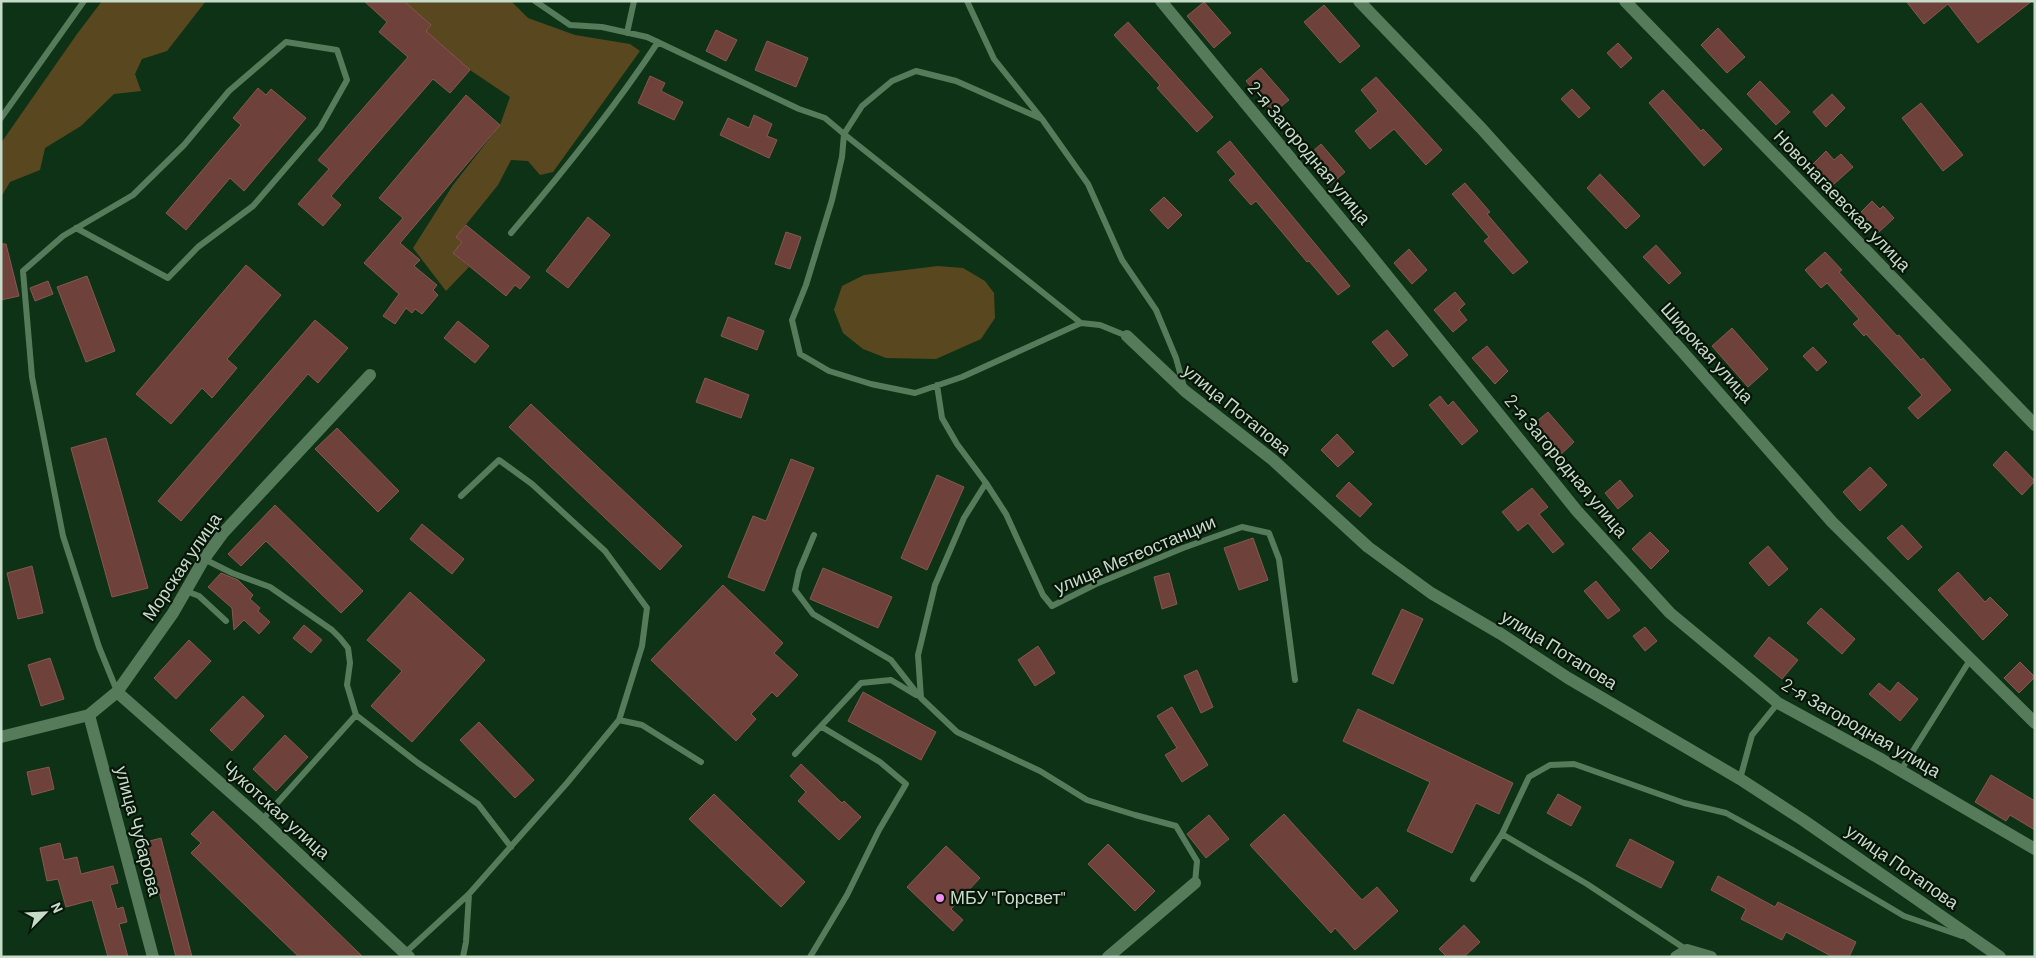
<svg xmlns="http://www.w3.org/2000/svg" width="2036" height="958" font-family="Barlow,sans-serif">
<rect width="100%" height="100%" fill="#0d3215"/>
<path fill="#59481f" d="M102 1H206L167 51 142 59 135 74 141 91 114 94 81 126 45 148 40 170 10 182 1 197V143L77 34Z
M404 1H511L528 18 575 35 630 44 640 51 553 172 540 175 528 161 511 160 498 185 456 237 462 242 453 253 469 267 446 291 413 248 453 185 500 125 510 97 470 70 426 31 431 25Z
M938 266 963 268 985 281 994 293 995 318 981 339 936 359 886 358 863 349 843 333 834 310 842 286 864 275Z"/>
<path fill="#6f413b" stroke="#885751" d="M364 1H404L431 25 426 31 470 70 450 93 433 79 331 196 341 205 323 226 298 204 329 169 318 160 408 57 379 32 387 22Z
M1906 1H2032L1978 43 1948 4 1924 24Z
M1204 2 1231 33 1214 48 1187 16Z
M1324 5 1360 46 1340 63 1304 22Z
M1128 22 1213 117 1197 132 1157 88 1160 85 1114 35Z
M1718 28 1745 57 1727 73 1701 45Z
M716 30 737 40 726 61 706 51Z
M767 41 808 58 796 87 755 70Z
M1618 43 1632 58 1621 68 1607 53Z
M1261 68 1289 100 1273 113 1246 81Z
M650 76 665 83 661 91 683 102 674 120 638 103Z
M1376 77 1442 150 1426 165 1394 129 1370 149 1355 131 1378 111 1361 90Z
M1760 81 1790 112 1776 125 1747 94Z
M258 88 266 95 271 89 306 118 244 191 230 178 186 230 166 213 241 125 233 118Z
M1572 89 1590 108 1579 118 1561 99Z
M1663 90 1701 131 1703 129 1722 149 1704 166 1649 103Z
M1832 94 1845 108 1826 127 1813 112Z
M466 95 500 125 400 243 420 260 414 266 437 285 433 290 438 295 422 314 415 309 412 313 406 308 395 324 383 316 399 294 364 263 403 218 379 198Z
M1921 103 1963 155 1943 171 1902 118Z
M754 115 772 124 767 136 777 140 769 158 720 135 728 118 749 128Z
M1230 141 1350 286 1338 295 1309 261 1307 262 1256 201 1251 205 1229 180 1236 174 1217 152Z
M1321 144 1345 172 1330 185 1306 157Z
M1826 151 1834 160 1841 154 1853 167 1833 185 1813 164Z
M1600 174 1640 216 1626 229 1587 188Z
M1465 183 1490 212 1487 214 1528 262 1513 274 1484 241 1489 237 1452 194Z
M1164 197 1182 215 1168 229 1150 210Z
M1872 201 1880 209 1883 206 1894 218 1878 233 1860 213Z
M588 217 610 235 568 288 546 271Z
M466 225 530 277 520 289 515 285 506 296 453 253 462 242 456 237Z
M786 232 801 237 790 269 775 264Z
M1 244H6L19 296 1 300Z
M1656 245 1681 273 1669 284 1643 257Z
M1409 249 1427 270 1412 284 1394 263Z
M1825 252 1842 270 1839 272 1897 336 1899 335 1921 360 1923 358 1951 390 1918 419 1908 408 1922 395 1866 334 1864 336 1853 324 1859 319 1827 283 1821 288 1805 270Z
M246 265 281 295 227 359 237 368 212 398 202 388 171 424 136 394Z
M87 276 115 351 86 362 57 287Z
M48 281 53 294 35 301 30 288Z
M1455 292 1465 304 1459 310 1467 320 1453 332 1434 310Z
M728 317 764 331 757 350 721 336Z
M315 320 348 348 318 383 308 374 181 521 158 501Z
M458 321 489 346 475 363 444 338Z
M1732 328 1768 369 1748 387 1712 346Z
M1387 330 1408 355 1393 367 1372 342Z
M1487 346 1508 371 1495 384 1472 358Z
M1813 347 1827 362 1817 371 1803 356Z
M705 378 749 395 741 418 696 402Z
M1440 396 1448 406 1453 401 1478 431 1462 445 1429 405Z
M531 404 682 546 660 570 509 427Z
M1548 412 1574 442 1557 458 1530 427Z
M337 428 399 491 378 512 315 449Z
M1337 434 1354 452 1338 467 1321 450Z
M106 438 148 588 112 597 71 448Z
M2006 451 2035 481 2022 495 1993 465Z
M791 459 814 468 764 591 728 577 753 516 766 521Z
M1870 467 1887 485 1860 511 1843 492Z
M937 475 964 487 927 570 901 558Z
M1620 480 1633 496 1618 509 1605 493Z
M1349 482 1372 504 1360 517 1336 496Z
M1532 488 1548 507 1539 514 1564 544 1553 553 1528 523 1518 531 1502 512Z
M275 505 363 591 341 613 266 541 241 566 228 554Z
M422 524 464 559 452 574 410 539Z
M1902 525 1922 547 1908 560 1887 538Z
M1650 532 1669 551 1651 569 1632 549Z
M1253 538 1268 580 1239 590 1224 548Z
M1768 546 1788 569 1769 586 1749 563Z
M32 566 43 613 18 619 7 573Z
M823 568 892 597 878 628 810 599Z
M1958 572 1985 602 1990 597 2008 615 1983 640 1938 590Z
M221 573 238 580 253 595 250 599 260 608 258 611 270 622 259 634 244 620 234 630 232 608 208 587Z
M1169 573 1177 604 1162 609 1154 577Z
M1596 581 1620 610 1608 619 1584 591Z
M723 585 783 643 774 653 798 675 777 697 772 692 751 714 756 719 736 741 651 660Z
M410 592 485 660 412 742 371 706 402 671 367 640Z
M1821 608 1855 639 1842 654 1807 623Z
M1402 609 1423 619 1393 684 1372 674Z
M304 625 322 640 311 653 293 638Z
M1645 627 1657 641 1645 651 1633 636Z
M1769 637 1798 660 1782 679 1754 656Z
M189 640 211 661 176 699 154 678Z
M1038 646 1055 673 1035 686 1018 660Z
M50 658 64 699 41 706 28 665Z
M2020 662 2035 677 2019 693 2004 678Z
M1197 670 1213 707 1201 713 1184 676Z
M1898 682 1918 699 1900 721 1869 694 1879 683 1890 692Z
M863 692 936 732 921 760 848 721Z
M243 696 264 716 232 751 210 730Z
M1172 707 1208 765 1182 782 1165 755 1177 748 1157 716Z
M1358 709 1513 783 1499 814 1476 803 1452 853 1407 831 1430 782 1343 741Z
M479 722 534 780 515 798 460 740Z
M285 735 308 757 276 791 253 769Z
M801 764 842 803 844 801 861 817 839 840 798 801 806 792 790 776Z
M49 767 54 789 32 795 27 772Z
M1991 775 2035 801V830L2010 815 2006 821 1975 802Z
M714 794 805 882 781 907 689 819Z
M1558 794 1581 807 1571 826 1547 813Z
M213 811 363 957H299L191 853 201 843 191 834Z
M1284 814 1362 900 1377 887 1398 911 1355 950 1335 928 1331 933 1250 845Z
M1209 815 1229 839 1206 858 1187 834Z
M161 838 192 957H176L146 842Z
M1630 839 1674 862 1661 888 1616 866Z
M60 843 64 860 77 857 81 874 113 866 118 883 110 885 117 909 123 907 127 922 119 924 128 957H108L92 900 66 907 58 879 47 881 40 848Z
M1108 844 1155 891 1135 911 1088 864Z
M946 846 980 878 951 909 963 920 953 931 907 887Z
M1718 876 1775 907 1778 902 1856 942 1849 957H1833L1786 932 1782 940 1741 919 1746 909 1711 890Z
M1464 925 1480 942 1464 957H1447L1439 949Z"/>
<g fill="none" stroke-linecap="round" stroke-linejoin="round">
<path stroke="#567b5b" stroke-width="6" d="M535 1 570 25 602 27 647 37 799 109 825 118 844 134 842 157 832 200 806 285 792 320 800 354 829 371 871 384 915 393 962 377 1081 323 1100 325 1127 336
M967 1 994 59 1042 119 1088 184 1122 260 1156 310 1176 358 1184 387
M627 33 634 1
M1 118 84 1
M1042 119 956 81 916 71 892 81 862 106 844 134 1081 323
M76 228 168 278 198 247 253 206 320 128 347 80 337 50 286 42 229 91 184 145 133 195 63 236 23 271 32 377 63 536 99 647 117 691
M511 233C563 172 614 109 658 42
M937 385 942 418 957 444 986 483 1006 514 1043 595 1052 606 1096 584 1183 548 1242 527 1269 533 1279 559 1295 680
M986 483 964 518 935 585 918 655 921 698 957 732 1040 771 1087 800 1135 815 1176 826 1197 861 1195 883
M814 535 799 571 795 590 813 614 891 660 920 697
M204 559 232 573 270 587 332 630 340 638 348 648 350 663 347 685 356 715 262 820
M186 591 199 596 226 621
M356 715 418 763 478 804 511 847
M619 720 642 725 701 762
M795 754 861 683 891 680 916 695
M1901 770 1970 660
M1740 779 1752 735 1778 703
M1502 834 1587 884 1687 950
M1473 879 1502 834 1529 777 1550 765 1574 764 1684 803 1726 813 1791 849 1904 916 1962 936
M405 953 469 894 567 783 619 720 642 646 647 608 605 551 532 484 499 460 461 496
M463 957 466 942 469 894
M810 957 847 895 879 830 906 784 880 762 822 727"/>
<path stroke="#567b5b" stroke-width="12" d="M1161 1 1364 247 1577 511 1670 613 1778 703 1879 758 2035 849
M1359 1 1481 128 1681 350 1832 522 2035 723
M1625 1 2035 425
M1127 336 1185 391 1273 460 1368 547 1431 593 1501 634 1568 678 1740 779 1803 820 2000 957
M117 692 262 820 409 957
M89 715 153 957
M1 737 89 715 117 692 173 613 204 559 223 533 370 375
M1108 957 1195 883
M1676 957 1687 950 1711 957"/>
</g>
<circle fill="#f38af1" stroke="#071609" stroke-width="2" cx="940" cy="898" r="5"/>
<g text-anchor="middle" stroke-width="4.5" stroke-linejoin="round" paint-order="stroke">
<g font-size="18" fill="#c7dbc9" stroke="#071609">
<text transform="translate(1309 153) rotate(50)" y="6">2-я Загородная улица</text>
<text transform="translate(1842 201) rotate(46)" y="6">Новонагаевская улица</text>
<text transform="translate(1707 353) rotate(48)" y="6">Широкая улица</text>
<text transform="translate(1237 410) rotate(39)" y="6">улица Потапова</text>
<text transform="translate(1566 466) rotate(50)" y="6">2-я Загородная улица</text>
<text transform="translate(1135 555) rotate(-23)" y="6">улица Метеостанции</text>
<text transform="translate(182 567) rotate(-56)" y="6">Морская улица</text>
<text transform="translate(1559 650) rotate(32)" y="6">улица Потапова</text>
<text transform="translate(1861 728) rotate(30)" y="6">2-я Загородная улица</text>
<text transform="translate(276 810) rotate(42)" y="6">Чукотская улица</text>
<text transform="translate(138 831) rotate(75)" y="6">улица Чубарова</text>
<text transform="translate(1902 867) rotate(35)" y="6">улица Потапова</text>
</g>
<g font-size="18" fill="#c7dbc9" stroke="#071609" text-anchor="start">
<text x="950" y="904">МБУ "Горсвет"</text>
</g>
</g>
<rect width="2036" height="958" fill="none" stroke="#c7dbc9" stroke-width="5"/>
<g transform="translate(45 913) rotate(66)" stroke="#071609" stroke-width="4" paint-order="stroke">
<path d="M0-4L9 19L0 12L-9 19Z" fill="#c7dbc9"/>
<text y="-8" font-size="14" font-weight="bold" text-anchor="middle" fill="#c7dbc9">N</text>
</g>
</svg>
